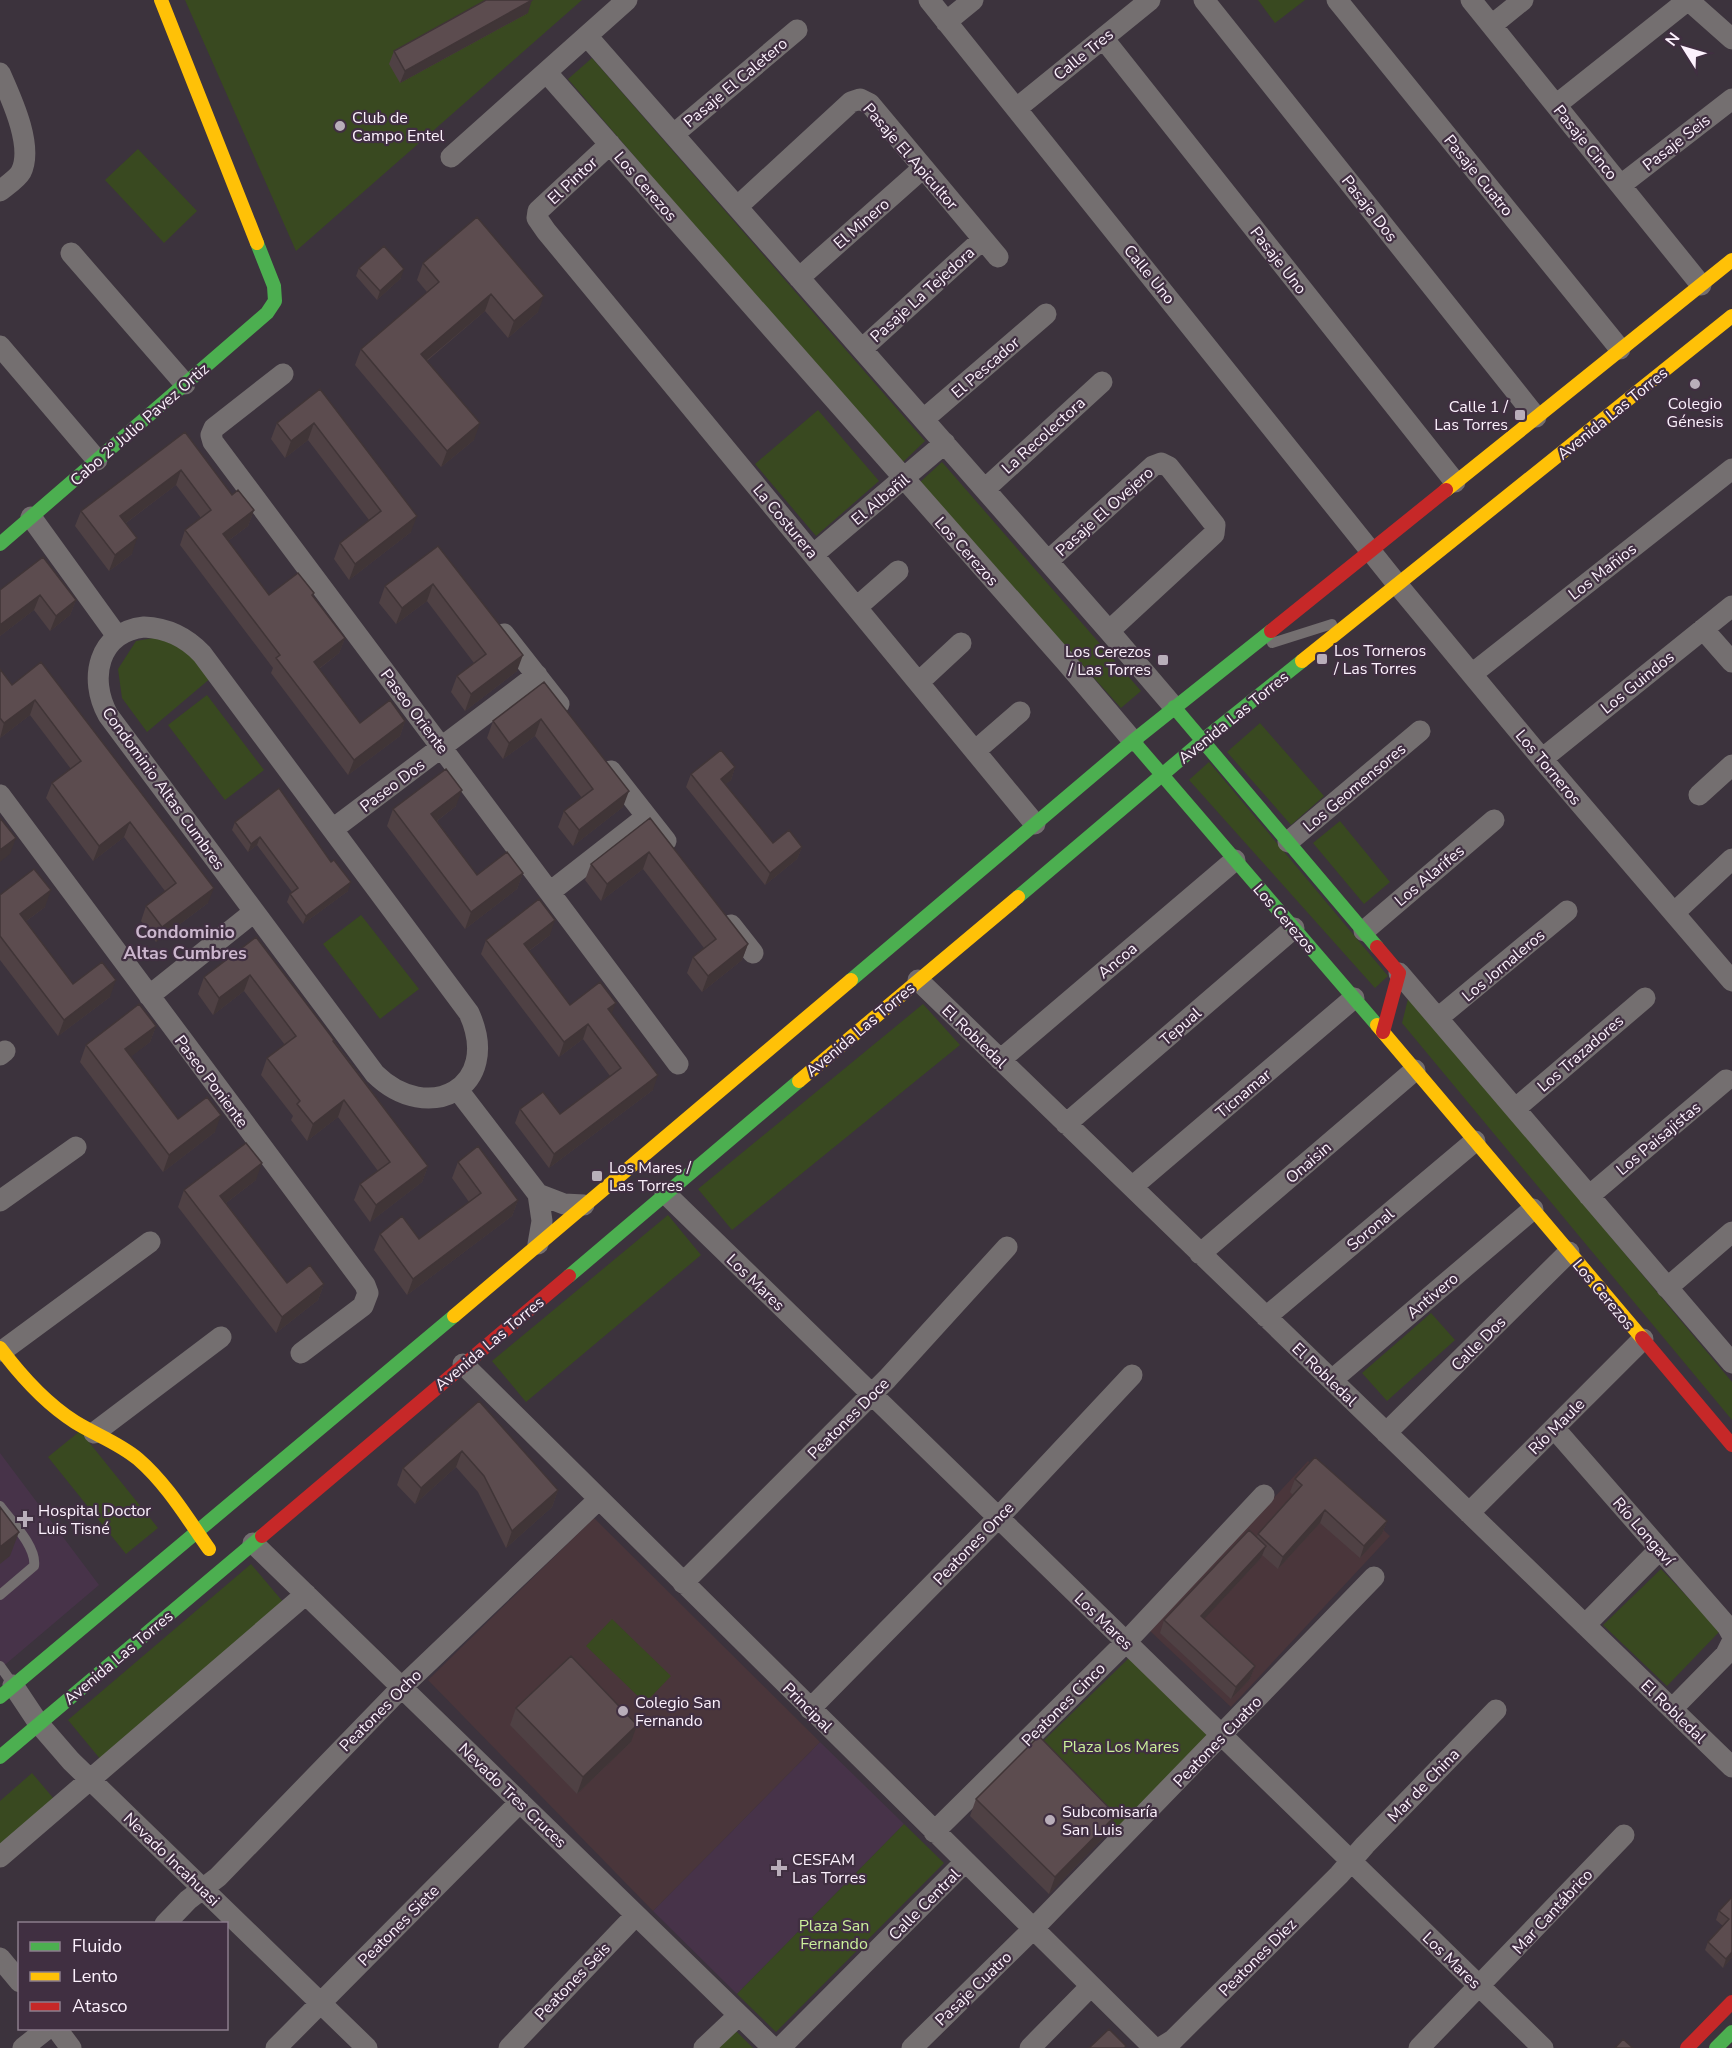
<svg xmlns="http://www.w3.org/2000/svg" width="1732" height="2048" font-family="'Nunito Sans',sans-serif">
<rect width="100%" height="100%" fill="#3c333d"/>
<path fill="#473349" d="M0 1453 99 1585 0 1669Z
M820 1742 904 1824 737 1994 653 1911Z"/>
<path fill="#4a363b" d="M1308 1461 1390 1536 1231 1707 1150 1631Z
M594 1518 820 1742 653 1911 428 1680Z"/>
<path fill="#394920" d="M185 0H582L296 251Z
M1258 0H1305L1275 23Z
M592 58 925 441 900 465 568 79Z
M138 149 197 211 164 243 105 180Z
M818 410 879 481 816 536 755 464Z
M942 462 1141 691 1121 708 919 483Z
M165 636 189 650 212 677 147 732 122 698 118 669 136 641Z
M207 695 264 770 225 800 168 725Z
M1260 723 1324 796 1291 825 1227 752Z
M1209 762 1388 976 1375 988 1189 780Z
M1340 821 1390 882 1364 904 1313 843Z
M361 915 419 989 380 1019 323 944Z
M1408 999 1419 1007 1732 1382V1420L1402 1023Z
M923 1004 960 1045 732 1230 698 1189Z
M668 1215 701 1255 526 1402 492 1361Z
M1431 1313 1455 1340 1387 1401 1362 1373Z
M80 1431 158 1528 126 1554 48 1457Z
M251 1564 284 1603 101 1760 68 1720Z
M1661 1569 1720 1631 1667 1686 1603 1625Z
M612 1619 671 1676 645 1703 586 1646Z
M1131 1656 1212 1739 1113 1835 1032 1752Z
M32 1773 54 1799 0 1846V1801Z
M904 1824 944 1863 776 2032 737 1994Z
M734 2029 753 2048H714Z"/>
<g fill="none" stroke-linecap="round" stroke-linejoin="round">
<path stroke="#746f70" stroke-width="10" d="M1272 643 1332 624
M0 1506C11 1521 37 1547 34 1566L0 1595
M0 1666 12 1683"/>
<path stroke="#746f70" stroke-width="21" d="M929 0 1397 584 1542 759 1732 981
M1204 0 1536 417
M1337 0 1620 349
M1471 0 1701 285
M1688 0 1732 39
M946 22 973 0
M1492 25 1523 0
M587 36 1109 631 1174 707
M1103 38 1455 482
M0 73C11 98 34 146 21 172 17 179 6 186 0 191
M547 73 1066 662 1133 741
M1556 105 1688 0
M1017 108 1150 0
M674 134 797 30
M610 144 538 211 537 218 546 231 1035 824
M451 157 627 0
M1621 185 1732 99
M737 207 851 102 860 99 870 104 998 257
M71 253 185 384
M799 278 923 168
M0 346 97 460
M862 349 983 239
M283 374 214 428 211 435 213 442 678 1064
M924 419 1046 314
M985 489 1102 382
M31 517 117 636
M814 554 945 443
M1048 561 1153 466 1161 463 1169 467 1215 525 1214 534 1109 631
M857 607 898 571
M144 627C168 628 186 637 202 654L469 1013C503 1088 428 1126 375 1074L108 715C88 679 98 632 144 627Z
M1703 629 1732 662
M504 634 559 704
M1472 674 1732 469
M919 682 961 643
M975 751 1020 712
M1542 759 1732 606
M611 771 666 841
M0 795 365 1285 368 1293 363 1306 301 1353
M1699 795 1732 765
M333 829 537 675
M1288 842 1420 731
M550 892 646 817
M1674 913 1732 859
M731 925 753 953
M1364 931 1494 820
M1399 973 1732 1363
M918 980 1732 1767
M149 996 254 912
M1438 1018 1567 911
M0 1055 5 1051
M1000 1060 1235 860
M458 1090 538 1194 542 1221 538 1244
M1515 1109 1645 998
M1066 1124 1294 928
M1132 1187 1354 998
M665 1193 1543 2048
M538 1194 564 1204 584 1205
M1589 1196 1726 1080
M0 1201 76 1147
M1200 1254 1415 1070
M1667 1288 1732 1232
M1266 1317 1475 1141
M2 1351 150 1242
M463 1364 1154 2048
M1332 1380 1533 1209
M1554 1428 1727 1626 1732 1635
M94 1433 221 1337
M1386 1433 1569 1252
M1469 1513 1643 1339
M253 1543 773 2048
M683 1583 887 1379 1007 1247
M1585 1625 1660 1549
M13 1685 39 1724 71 1761 367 2048
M810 1709 998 1518 1132 1375
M1672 1709 1726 1654 1732 1642
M934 1832 1126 1642 1264 1495
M0 1857 306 1594
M165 1924 188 1900 218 1877 402 1687 599 1499
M0 1958 20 1982
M56 2028 71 2048
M23 2048 48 2028
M276 2048 520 1802
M509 2048 636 1915
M704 2048 739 2015
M780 2048 965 1862
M912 2048 1033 1929 1374 1577
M1030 2048 1091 1986
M1160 2048 1173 2040 1339 1875 1365 1845 1496 1710
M1419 2048 1624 1835"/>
<path stroke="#4caf50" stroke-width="14" d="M0 544 267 313 275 301 274 286 257 243
M1174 707 1377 947
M1133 741 1377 1025
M1018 897 1202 741 1302 661
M851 980 1133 741 1271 631
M569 1276 799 1081
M0 1697 454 1316
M0 1757 262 1536
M1716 2048 1732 2032"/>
<path stroke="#ffc107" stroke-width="14" d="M161 0 257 243
M1446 490 1732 260
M1302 661 1732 316
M1377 1025 1642 1338
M799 1081 1018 897
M454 1316 851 980
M0 1348C21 1376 45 1403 75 1422 96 1435 119 1443 138 1459 167 1484 187 1518 209 1549"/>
<path stroke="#c62828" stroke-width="14" d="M1271 631 1446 490
M1377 947 1399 973 1383 1032
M1642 1338 1732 1445
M262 1536 569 1276
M1687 2048 1732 2002"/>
</g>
<path fill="#4f4144" d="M528 13 400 83 389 64 394 51Z
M423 263 538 312 508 338 485 311 427 361 474 440 441 467 355 365 361 349 427 292 417 280Z
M359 268 401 278 377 300 356 276Z
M320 389 411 532 349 580 334 559 340 543 369 520 308 440 285 458 271 439 277 423Z
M185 432 232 495 254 510 248 526 228 541 269 595 314 593 313 597 345 638 339 653 319 669 360 723 405 721 400 736 348 775 271 673 273 668 180 545 185 530 201 518 176 485 126 523 132 554 109 571 75 526 81 511Z
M438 546 517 671 465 711 451 692 457 676 474 663 427 601 396 624 379 603 385 586Z
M0 590 76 600 70 615 50 631 34 610 0 636Z
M41 662 208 903 156 942 141 921 146 906 165 891 124 837 93 861 46 798 52 783 71 769 30 715 0 738V669L12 685Z
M544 682 623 807 573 846 558 827 564 811 582 798 535 736 503 759 487 738 493 721Z
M735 767 731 780 725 784 773 843 802 847 797 859 765 885 686 787 691 774Z
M456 806 437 821 477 875 523 873 517 889 465 929 387 826 393 809Z
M650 818 748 944 742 960 702 992 687 973 693 957 704 948 643 869 601 901 585 880 591 864Z
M235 822 348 891 303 924 287 902 290 894 292 892 257 845 248 852 232 830Z
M0 895 45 907 25 922 73 984 110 997 58 1036 0 960Z
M550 935 529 951 570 1005 612 1014 653 1090 549 1168 515 1123 520 1109 560 1114 610 1076 583 1039 559 1057 481 954 486 940Z
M256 937 428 1166 422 1182 370 1222 354 1200 360 1184 378 1171 338 1117 307 1141 291 1120 293 1116 261 1075 267 1058 285 1045 244 991 213 1015 198 994 204 977Z
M156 1026 150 1042 130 1057 178 1119 215 1132 163 1172 80 1062 86 1045Z
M458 1162 518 1200 512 1216 407 1295 374 1250 380 1234 419 1239 469 1202 452 1178Z
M256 1180 226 1203 287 1283 324 1284 318 1300 276 1333 178 1207 184 1190Z
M479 1401 558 1490 552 1507 506 1548 478 1492 456 1467 415 1504 397 1485 403 1468Z
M1295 1479 1387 1521 1382 1534 1360 1558 1320 1523 1278 1569 1262 1555 1261 1558 1204 1619 1255 1666 1250 1679 1231 1699 1160 1633 1164 1620 1257 1537 1258 1534 1293 1495 1290 1492Z
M516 1708 631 1742 577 1794 510 1725Z
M976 1799 1110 1831 1049 1894 970 1816Z
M1732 1897V1957L1723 1968 1705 1950 1708 1942 1723 1926 1716 1920 1719 1911Z"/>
<path fill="#403537" d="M532 0 528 13 400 83 405 71Z
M404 269 401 278 377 300 380 291Z
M491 294 485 311 415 370 421 354Z
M544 296 538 312 508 338 514 321Z
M314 423 308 440 285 458 291 441Z
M480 423 474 440 441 467 447 451Z
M181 470 176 485 115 531 120 516Z
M254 510 248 526 217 549 223 534Z
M417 516 411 532 349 580 355 564Z
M137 538 132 554 109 571 115 555Z
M433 584 427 601 396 624 402 608Z
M40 595 34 610 0 636V625Z
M76 600 70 615 50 631 56 616Z
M345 638 339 653 308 677 314 662Z
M523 655 517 671 465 711 471 694Z
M35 700 30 715 0 738 4 723Z
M541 719 535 736 503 759 509 743Z
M405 721 400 736 348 775 354 760Z
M735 767 731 780 716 791 721 779Z
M462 790 456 806 425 830 431 814Z
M629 791 623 807 573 846 579 830Z
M130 822 124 837 93 861 99 846Z
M260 837 257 845 248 852 251 844Z
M16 838 10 854 0 862V850Z
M802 847 797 859 765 885 770 873Z
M649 852 643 869 601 901 607 884Z
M523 873 517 889 465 929 471 912Z
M351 882 348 891 303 924 306 916Z
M214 888 208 903 156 942 162 927Z
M51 890 45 907 14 930 20 914Z
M555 920 550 935 519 958 524 944Z
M748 944 742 960 702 992 708 976Z
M250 975 244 991 213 1015 219 998Z
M116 980 110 997 58 1036 64 1020Z
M616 1003 610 1018 608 1009Z
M588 1024 583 1039 559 1057 564 1042Z
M156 1026 150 1042 119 1066 125 1049Z
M658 1075 653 1090 549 1168 554 1154Z
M344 1100 338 1117 307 1141 313 1124Z
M221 1115 215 1132 163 1172 169 1155Z
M262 1163 256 1180 214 1212 220 1196Z
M428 1166 422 1182 370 1222 376 1205Z
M518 1200 512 1216 407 1295 413 1279Z
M324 1284 318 1300 276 1333 282 1317Z
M462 1451 456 1467 415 1504 421 1488Z
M558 1490 552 1507 506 1548 512 1531Z
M1325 1510 1320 1523 1278 1569 1283 1557Z
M1387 1521 1382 1534 1360 1558 1364 1546Z
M19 1532 10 1556 0 1564V1547Z
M1266 1546 1261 1558 1196 1628 1201 1616Z
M1255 1666 1250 1679 1231 1699 1236 1687Z
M637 1725 631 1742 577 1794 583 1777Z
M1116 1815 1110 1831 1049 1894 1055 1877Z
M1732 1952V1957L1723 1968 1726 1959Z"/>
<path fill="#5c4c4f" stroke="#403537" stroke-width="1.5" d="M486 0H532L405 71 394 51Z
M477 217 544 296 514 321 491 294 421 354 480 423 447 451 361 349 439 282 423 263Z
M384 246 404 269 380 291 359 268Z
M320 389 417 516 355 564 340 543 381 511 314 423 291 441 277 423Z
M185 432 232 495 238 490 254 510 223 534 269 595 298 573 314 593 312 595 345 638 314 662 360 723 390 700 405 721 354 760 276 658 280 655 185 530 211 510 181 470 120 516 137 538 115 555 81 511Z
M438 546 523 655 471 694 457 676 486 654 433 584 402 608 385 586Z
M43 557 76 600 56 616 40 595 0 625V590Z
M41 662 214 888 162 927 146 906 176 883 130 822 99 846 52 783 81 761 35 700 4 723 0 718V669L12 685Z
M544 682 629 791 579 830 564 811 593 789 541 719 509 743 493 721Z
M721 750 735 767 721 779 773 843 789 830 802 847 770 873 691 774Z
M446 769 462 790 431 814 477 875 507 852 523 873 471 912 393 809Z
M279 788 331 862 334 860 351 882 306 916 290 894 298 888 260 837 251 844 235 822Z
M0 818 16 838 0 850Z
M650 818 748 944 708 976 693 957 716 939 649 852 607 884 591 864Z
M34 869 51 890 20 914 73 984 102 962 116 980 64 1020 0 936V895Z
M539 899 555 920 524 944 570 1005 600 982 616 1003 608 1009 658 1075 554 1154 520 1109 543 1092 560 1114 621 1068 588 1024 564 1042 486 940Z
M256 937 334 1040 333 1041 428 1166 376 1205 360 1184 390 1162 344 1100 313 1124 297 1104 300 1101 267 1058 296 1036 250 975 219 998 204 977Z
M139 1004 156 1026 125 1049 178 1119 207 1097 221 1115 169 1155 86 1045Z
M246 1143 262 1163 220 1196 287 1283 310 1265 324 1284 282 1317 184 1190Z
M478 1146 518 1200 413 1279 380 1234 402 1216 419 1239 481 1193 458 1162Z
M479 1401 558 1490 512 1531 484 1476 462 1451 421 1488 403 1468Z
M1315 1457 1387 1521 1364 1546 1325 1510 1283 1557 1258 1534 1302 1485 1295 1479Z
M0 1507 19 1532 0 1547Z
M1249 1530 1266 1546 1201 1616 1255 1666 1236 1687 1164 1620Z
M571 1656 637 1725 583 1777 516 1708Z
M1039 1736 1116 1815 1055 1877 976 1799Z
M1732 1897V1952L1726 1959 1708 1942 1729 1919 1719 1911Z
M1109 2029 1126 2046 1124 2048H1089Z
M1623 2039 1633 2048H1615Z"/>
<g fill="#b9aeba" stroke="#402f41" stroke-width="2">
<circle cx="340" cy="126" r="6"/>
<circle cx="1695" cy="384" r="6"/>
<rect x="1514" y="409" width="12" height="12" rx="3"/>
<rect x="1316" y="653" width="12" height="12" rx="3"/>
<rect x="1157" y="654" width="12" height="12" rx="3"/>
<rect x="591" y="1170" width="12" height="12" rx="3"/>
<path d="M22 1510h6v6h6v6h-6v6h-6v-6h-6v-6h6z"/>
<circle cx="623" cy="1711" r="6"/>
<circle cx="1050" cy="1820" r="6"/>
<path d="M776 1859h6v6h6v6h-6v6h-6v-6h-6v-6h6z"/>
</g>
<g text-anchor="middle" stroke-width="4.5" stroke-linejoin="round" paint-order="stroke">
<g font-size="16" fill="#fcf1fd" stroke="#402f41">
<text transform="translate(1083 54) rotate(-39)" y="6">Calle Tres</text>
<text transform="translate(735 82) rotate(-40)" y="6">Pasaje El Caletero</text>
<text transform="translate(1586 142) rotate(51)" y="6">Pasaje Cinco</text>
<text transform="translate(1676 142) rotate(-38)" y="6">Pasaje Seis</text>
<text transform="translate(911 156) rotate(49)" y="6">Pasaje El Apicultor</text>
<text transform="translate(1479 175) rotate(51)" y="6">Pasaje Cuatro</text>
<text transform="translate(572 180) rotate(-43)" y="6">El Pintor</text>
<text transform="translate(646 186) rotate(49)" y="6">Los Cerezos</text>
<text transform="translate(1370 208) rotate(52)" y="6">Pasaje Dos</text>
<text transform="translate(861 223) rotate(-41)" y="6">El Minero</text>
<text transform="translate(1279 260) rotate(52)" y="6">Pasaje Uno</text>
<text transform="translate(1150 274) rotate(51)" y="6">Calle Uno</text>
<text transform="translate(922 294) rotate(-42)" y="6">Pasaje La Tejedora</text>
<text transform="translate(985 367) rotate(-41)" y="6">El Pescador</text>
<text transform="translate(1612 413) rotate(-39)" y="6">Avenida Las Torres</text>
<text transform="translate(139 424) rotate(-41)" y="6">Cabo 2º Julio Pavez Ortiz</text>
<text transform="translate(1043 435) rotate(-42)" y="6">La Recolectora</text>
<text transform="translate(880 499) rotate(-40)" y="6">El Albañil</text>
<text transform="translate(1104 511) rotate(-42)" y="6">Pasaje El Ovejero</text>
<text transform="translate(786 521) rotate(50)" y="6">La Costurera</text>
<text transform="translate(967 551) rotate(48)" y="6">Los Cerezos</text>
<text transform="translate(1602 571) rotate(-38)" y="6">Los Mañios</text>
<text transform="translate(1637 682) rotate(-39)" y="6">Los Guindos</text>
<text transform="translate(415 711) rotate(53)" y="6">Paseo Oriente</text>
<text transform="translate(1233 717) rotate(-39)" y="6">Avenida Las Torres</text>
<text transform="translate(1549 767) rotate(50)" y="6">Los Torneros</text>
<text transform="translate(392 785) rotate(-37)" y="6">Paseo Dos</text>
<text transform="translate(1354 787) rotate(-40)" y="6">Los Geomensores</text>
<text transform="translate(164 788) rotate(54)" y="6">Condominio Altas Cumbres</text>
<text transform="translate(1429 875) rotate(-40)" y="6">Los Alarifes</text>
<text transform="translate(1285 918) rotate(49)" y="6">Los Cerezos</text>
<text transform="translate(1117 960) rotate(-40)" y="6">Ancoa</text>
<text transform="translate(1503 965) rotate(-40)" y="6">Los Jornaleros</text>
<text transform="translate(1180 1026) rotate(-41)" y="6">Tepual</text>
<text transform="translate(860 1029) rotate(-40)" y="6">Avenida Las Torres</text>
<text transform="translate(975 1036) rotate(44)" y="6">El Robledal</text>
<text transform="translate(1580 1053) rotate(-41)" y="6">Los Trazadores</text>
<text transform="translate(212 1081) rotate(53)" y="6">Paseo Poniente</text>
<text transform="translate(1243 1093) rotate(-40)" y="6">Ticnamar</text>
<text transform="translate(1658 1138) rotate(-40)" y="6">Los Paisajistas</text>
<text transform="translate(1308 1162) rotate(-41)" y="6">Onaisin</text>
<text transform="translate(1370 1229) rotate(-40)" y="6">Soronal</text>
<text transform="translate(756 1282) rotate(44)" y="6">Los Mares</text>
<text transform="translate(1604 1294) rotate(50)" y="6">Los Cerezos</text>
<text transform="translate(1432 1295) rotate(-40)" y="6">Antivero</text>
<text transform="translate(489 1343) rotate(-40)" y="6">Avenida Las Torres</text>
<text transform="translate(1478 1343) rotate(-45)" y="6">Calle Dos</text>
<text transform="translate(1325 1374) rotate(44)" y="6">El Robledal</text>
<text transform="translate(848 1418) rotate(-45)" y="6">Peatones Doce</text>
<text transform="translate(1556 1426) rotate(-45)" y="6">Río Maule</text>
<text transform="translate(1644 1531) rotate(49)" y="6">Río Longaví</text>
<text transform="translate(973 1543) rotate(-46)" y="6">Peatones Once</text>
<text transform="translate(1104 1621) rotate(44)" y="6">Los Mares</text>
<text transform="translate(118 1657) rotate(-40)" y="6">Avenida Las Torres</text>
<text transform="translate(1063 1704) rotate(-45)" y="6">Peatones Cinco</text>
<text transform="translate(808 1707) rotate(45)" y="6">Principal</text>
<text transform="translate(380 1710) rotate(-45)" y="6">Peatones Ocho</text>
<text transform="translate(1674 1711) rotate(44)" y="6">El Robledal</text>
<text transform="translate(1217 1741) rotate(-46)" y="6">Peatones Cuatro</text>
<text transform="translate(1423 1785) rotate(-46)" y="6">Mar de China</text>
<text transform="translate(513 1795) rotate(44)" y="6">Nevado Tres Cruces</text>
<text transform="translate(172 1859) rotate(44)" y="6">Nevado Incahuasi</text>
<text transform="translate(924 1904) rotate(-45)" y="6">Calle Central</text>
<text transform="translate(1552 1911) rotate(-47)" y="6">Mar Cantábrico</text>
<text transform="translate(398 1925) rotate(-45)" y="6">Peatones Siete</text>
<text transform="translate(1257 1957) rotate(-45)" y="6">Peatones Diez</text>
<text transform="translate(1452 1960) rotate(44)" y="6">Los Mares</text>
<text transform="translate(572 1981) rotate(-46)" y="6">Peatones Seis</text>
<text transform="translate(973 1988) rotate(-44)" y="6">Pasaje Cuatro</text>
</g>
<g font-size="16" fill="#fcf1fd" stroke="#402f41" text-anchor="start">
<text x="352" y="123">Club de<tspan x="352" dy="18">Campo Entel</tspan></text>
<text x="1695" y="409" text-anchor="middle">Colegio<tspan x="1695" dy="18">Génesis</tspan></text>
<text x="1508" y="412" text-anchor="end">Calle 1 /<tspan x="1508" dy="18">Las Torres</tspan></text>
<text x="1334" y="656">Los Torneros<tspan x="1334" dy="18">/ Las Torres</tspan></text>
<text x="1151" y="657" text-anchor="end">Los Cerezos<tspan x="1151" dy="18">/ Las Torres</tspan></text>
<text x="609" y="1173">Los Mares /<tspan x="609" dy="18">Las Torres</tspan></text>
<text x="38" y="1516">Hospital Doctor<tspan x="38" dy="18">Luis Tisné</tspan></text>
<text x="635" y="1708">Colegio San<tspan x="635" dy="18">Fernando</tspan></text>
<text x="1062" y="1817">Subcomisaría<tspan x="1062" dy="18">San Luis</tspan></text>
<text x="792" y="1865">CESFAM<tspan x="792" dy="18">Las Torres</tspan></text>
</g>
<g font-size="16" fill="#cbf09b" stroke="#402f41">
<text x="1121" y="1752">Plaza Los Mares</text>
<text x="834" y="1931">Plaza San<tspan x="834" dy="18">Fernando</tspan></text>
</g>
<g font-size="18" font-weight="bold" fill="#cbb6cd" stroke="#402f41">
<text x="185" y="938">Condominio<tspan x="185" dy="21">Altas Cumbres</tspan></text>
</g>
</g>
<rect x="18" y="1922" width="210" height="108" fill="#402f41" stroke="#8b7d8c" stroke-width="1.5"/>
<rect x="30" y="1942" width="30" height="9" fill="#4caf50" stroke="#8b7d8c" stroke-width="1.5"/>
<text x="72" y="1952" font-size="18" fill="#fcf1fd">Fluido</text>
<rect x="30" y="1972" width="30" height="9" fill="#ffc107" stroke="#8b7d8c" stroke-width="1.5"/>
<text x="72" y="1982" font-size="18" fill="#fcf1fd">Lento</text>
<rect x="30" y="2002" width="30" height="9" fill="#c62828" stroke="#8b7d8c" stroke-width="1.5"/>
<text x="72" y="2012" font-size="18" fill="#fcf1fd">Atasco</text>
<g transform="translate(1684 48) rotate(307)" stroke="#402f41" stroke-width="4.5" paint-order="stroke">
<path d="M0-4.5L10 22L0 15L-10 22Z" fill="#fcf1fd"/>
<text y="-9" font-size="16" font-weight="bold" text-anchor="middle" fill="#fcf1fd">N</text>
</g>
</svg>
